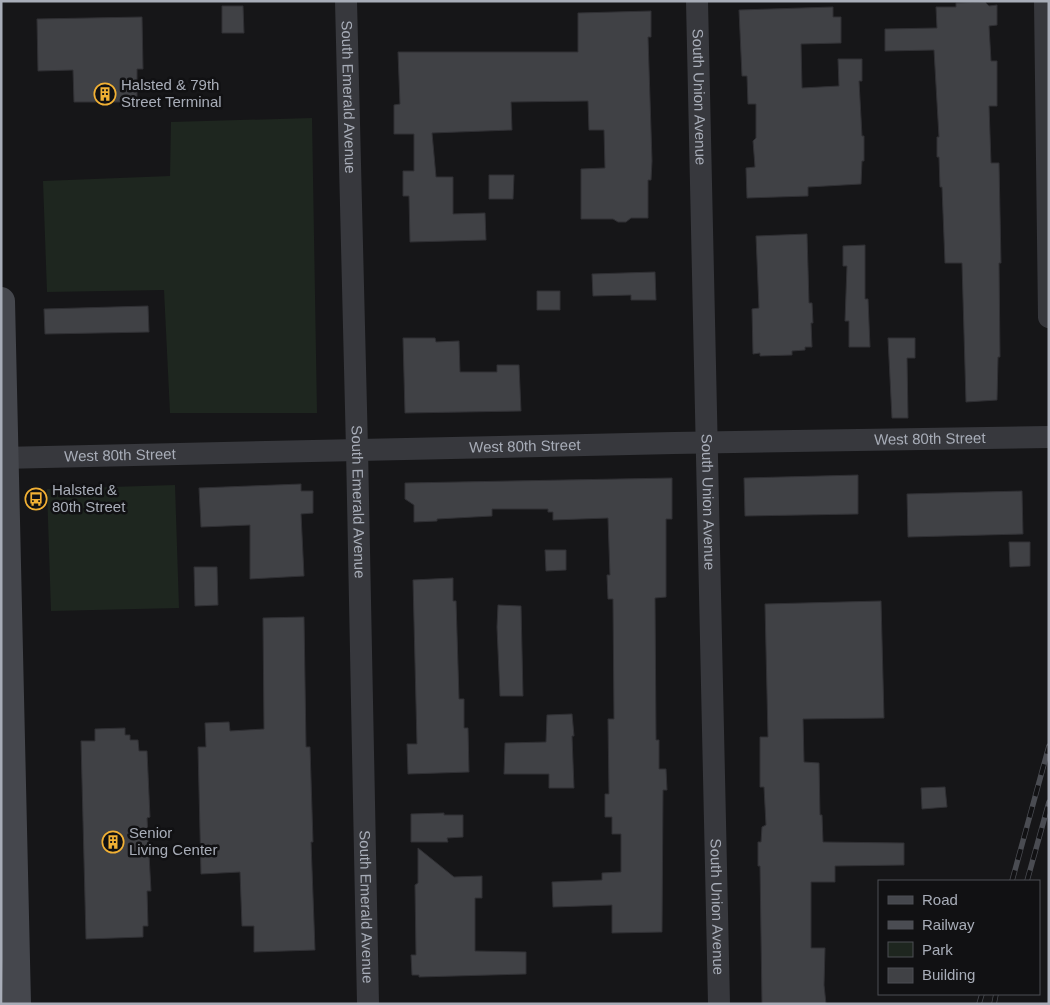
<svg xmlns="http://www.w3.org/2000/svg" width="1050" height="1005" font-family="Arial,sans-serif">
<rect width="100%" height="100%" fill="#161618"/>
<path fill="#1e261f" d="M312 118 317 413H170L164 290 47 292 43 181 170 176 171 122Z
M175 485 179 608 51 611 47 489Z"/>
<path fill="#404145" stroke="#303034" d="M985 2 989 6 997 5V25L989 26 991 61H997V106H989L991 163H999L1001 263H999L1000 357H998L997 400 966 402 962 263H945L942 187H940L939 157H937V137H939L934 50 885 51V29L937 28 936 7H956V3Z
M222 6H243L244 33H222Z
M833 7V17H841V43L801 44 802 88 839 86 838 59H862V81H859L862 136H864V161H862L861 184 808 187V196L747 198 746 168 755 167 753 141 756 138V104H748L747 76H742L739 10Z
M651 11V37H648L652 161 651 180H648V218H631L626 222H618L613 219H581V169L605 168 604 130H589L588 101 511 102 512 130 432 133 436 177H453V214L485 213 486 240 410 242 409 196H403V171H414V134H394V105L400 104 398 52H578V13Z
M142 17 143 69H137V102H74L73 70 38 71 37 19Z
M489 175H514L513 199H489Z
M807 234 809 303H812L813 323H811L812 347H805V350L792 351V355L760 356V353L753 354 752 309 759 308 756 236Z
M865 245V299H868L870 347H849V321H845L847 266H843V246Z
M655 272 656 300H631V295L593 296 592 274Z
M537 291H560V310H537Z
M148 306 149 332 45 334 44 309Z
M403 338H435L436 342 459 341 460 372H497V365H519L521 411 405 413Z
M888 338H915V358H907L908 418H892Z
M858 475V514L745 516 744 478Z
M672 478V519H666V597L655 598 656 740H659V769H666L667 790H663L662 932 612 933V905L553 907 552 882 602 880V873L621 872V834H612V817H605V794H609L608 719H614L613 599H608L607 575H610L608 518 553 520V512H548V509H492V516L437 519V521L414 522V505L405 499V483Z
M301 484V491H313V513L301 514 304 576 250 579V525L201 527 199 488Z
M1022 491 1023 534 908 537 907 494Z
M1009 542H1030V566L1010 567Z
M545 550H566V570L546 571Z
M194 567H217L218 605 195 606Z
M453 578V601H456L459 699H464V728H468L469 772 408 774 407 744H417L413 580Z
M881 601 884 718 803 719 804 762 819 763 820 815H822L823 842 904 843V865L835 866V882H811V948H825L824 985 826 1004H762L760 866H758V842H761L762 827 766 825 764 787H760V737H768L765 604Z
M498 605 521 606 523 696H500L497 627Z
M304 617 306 747H310L313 842H311L315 950 254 952V926H242L240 872 201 874 198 747H206L205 723 229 722 230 731 264 729 263 618Z
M572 714 574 736H572L574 788H549V774H504L505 743 546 742 547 715Z
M125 728V735H130V740H138L139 751H147L150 817 147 818 151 891H147L148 926H143V937L86 939 81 741H95V729Z
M945 787 947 807 922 809 921 788Z
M444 813V815H463V837L447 838 448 842H411V814Z
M418 848 454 877 482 876V898H475V951L526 952V974L419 977V975H412L411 955H416L415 885 418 883Z"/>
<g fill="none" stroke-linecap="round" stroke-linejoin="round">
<g stroke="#37383d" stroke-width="22">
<path id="s1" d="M346 1 357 449 368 1004"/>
<path id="s2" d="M697 1 719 1004"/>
<path d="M1045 1 1049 317"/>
<path id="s3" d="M1 458 674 443 1049 437"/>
</g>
<path stroke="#45474d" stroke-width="28" d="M1 301 17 1004"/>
<g stroke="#4a4c52" stroke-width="5.5">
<path id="rail" d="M1012 881 1049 746
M1027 881 1049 802
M979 1004 982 994
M994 1004 996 994"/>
</g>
<use href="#rail" stroke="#111113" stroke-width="4" stroke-dasharray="11" stroke-linecap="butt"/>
</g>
<defs>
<g id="building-ring" transform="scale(1.125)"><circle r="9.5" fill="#111113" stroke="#f2b134" stroke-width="1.5"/><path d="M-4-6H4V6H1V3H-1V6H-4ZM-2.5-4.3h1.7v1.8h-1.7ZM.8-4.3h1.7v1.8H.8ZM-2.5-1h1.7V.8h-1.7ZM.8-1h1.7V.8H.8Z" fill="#f2b134"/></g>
<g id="bus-ring" transform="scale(1.125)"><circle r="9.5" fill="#111113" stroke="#f2b134" stroke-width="1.5"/><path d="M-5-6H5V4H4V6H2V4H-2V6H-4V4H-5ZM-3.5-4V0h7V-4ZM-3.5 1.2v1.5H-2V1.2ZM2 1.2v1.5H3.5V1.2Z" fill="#f2b134"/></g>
</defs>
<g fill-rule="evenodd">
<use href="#building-ring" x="105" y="94"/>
<use href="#bus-ring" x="36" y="499"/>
<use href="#building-ring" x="113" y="842"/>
</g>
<g text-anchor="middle" stroke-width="5" stroke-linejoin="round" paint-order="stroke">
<g font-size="15" fill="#a8adb8" stroke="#111113" text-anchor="start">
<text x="121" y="90">Halsted &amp; 79th<tspan x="121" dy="17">Street Terminal</tspan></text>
<text x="52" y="495">Halsted &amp;<tspan x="52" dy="17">80th Street</tspan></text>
<text x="129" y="838">Senior<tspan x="129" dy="17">Living Center</tspan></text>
</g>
<g font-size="15" fill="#a8adb8" stroke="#111113">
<text dy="5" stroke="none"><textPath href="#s1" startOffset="96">South Emerald Avenue</textPath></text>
<text dy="5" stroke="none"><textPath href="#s2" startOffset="96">South Union Avenue</textPath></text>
<text dy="5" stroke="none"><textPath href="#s3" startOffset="929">West 80th Street</textPath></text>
<text dy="5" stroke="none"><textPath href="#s3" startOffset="524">West 80th Street</textPath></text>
<text dy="5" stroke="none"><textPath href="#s3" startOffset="119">West 80th Street</textPath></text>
<text dy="5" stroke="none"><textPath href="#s1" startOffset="501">South Emerald Avenue</textPath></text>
<text dy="5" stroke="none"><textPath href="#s2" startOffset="501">South Union Avenue</textPath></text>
<text dy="5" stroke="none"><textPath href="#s1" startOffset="906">South Emerald Avenue</textPath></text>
<text dy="5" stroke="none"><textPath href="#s2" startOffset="906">South Union Avenue</textPath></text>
</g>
</g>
<rect width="1050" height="1005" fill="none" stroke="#a8adb8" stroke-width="5"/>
<rect x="878" y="880" width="162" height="115" fill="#111113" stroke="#4d4f55"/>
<rect x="888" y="896" width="25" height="8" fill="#45474d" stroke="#4d4f55"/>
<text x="922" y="905" font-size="15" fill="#a8adb8">Road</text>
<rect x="888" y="921" width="25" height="8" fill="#4a4c52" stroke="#4d4f55"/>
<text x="922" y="930" font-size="15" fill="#a8adb8">Railway</text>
<rect x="888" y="942" width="25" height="15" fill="#1e261f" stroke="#4d4f55"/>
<text x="922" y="955" font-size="15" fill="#a8adb8">Park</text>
<rect x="888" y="968" width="25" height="15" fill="#404145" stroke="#4d4f55"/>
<text x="922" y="980" font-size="15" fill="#a8adb8">Building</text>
</svg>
